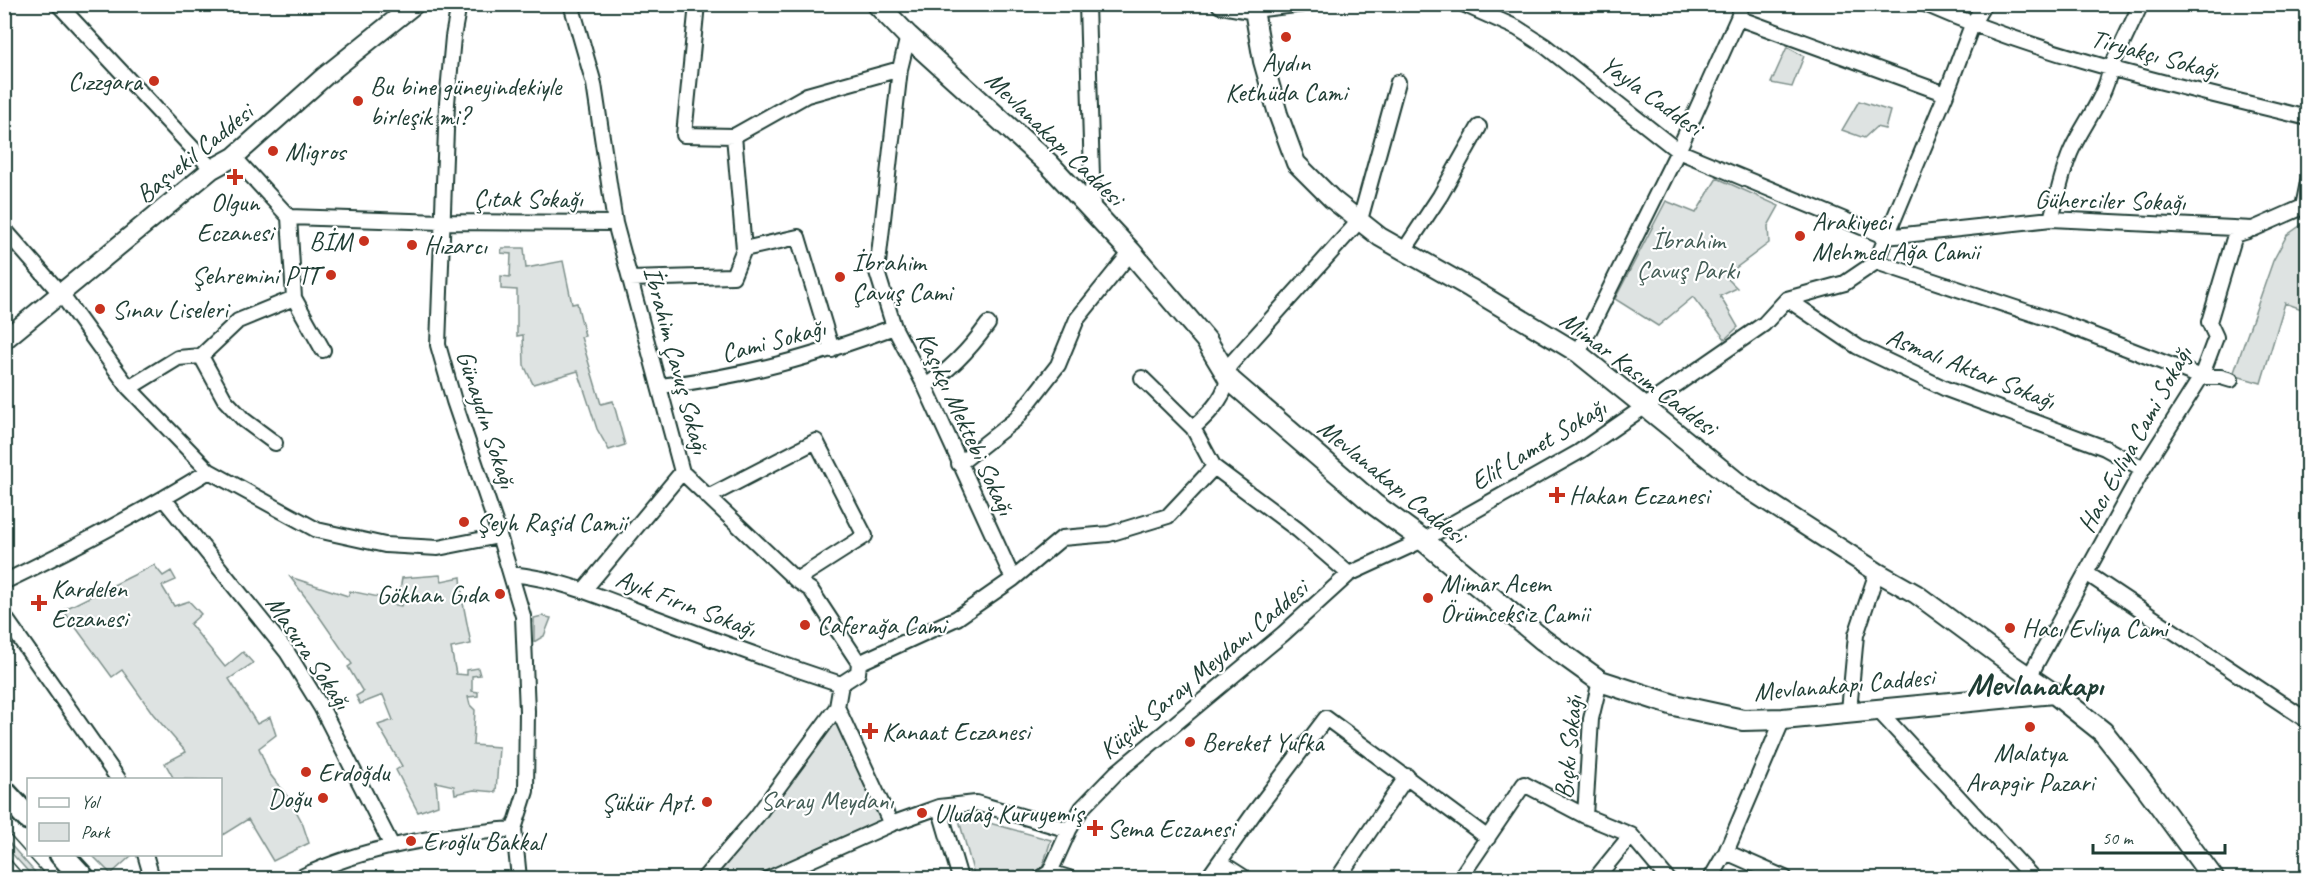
<svg xmlns="http://www.w3.org/2000/svg" width="2312" height="883" font-family="Caveat,sans-serif">
<rect width="100%" height="100%" fill="#fff"/>
<filter id="ink" filterUnits="userSpaceOnUse"><feTurbulence type="fractalNoise" baseFrequency=".0167" numOctaves="2"/><feDisplacementMap in="SourceGraphic" scale="12" xChannelSelector="R" yChannelSelector="G"/><feConvolveMatrix kernelMatrix="1 2 1 2 8 2 1 2 1" color-interpolation-filters="sRGB"/></filter>
<g filter="url(#ink)">
<path fill="#dee3e2" stroke="#7e908b" stroke-width="1.5" d="M1787 47 1804 56 1792 87 1771 83Z
M1859 101 1890 111 1885 129 1876 127 1864 138 1842 130Z
M1717 178 1779 206 1768 226 1769 243 1725 276 1737 288 1720 296 1738 327 1725 339 1693 297 1658 326 1615 299 1666 201 1696 213Z
M2307 221V311L2285 303 2261 383 2233 375 2273 261 2287 235Z
M502 248H524L526 268 563 261 572 304 577 303 585 336 581 337 601 404 613 401 625 445 609 450 597 429 578 371 533 384 524 365 523 335 517 336V290L501 289V276L510 277 511 254 501 253Z
M154 565 163 576 171 571 176 580 162 586 174 606 189 601 201 614 190 624 225 667 243 652 253 663 229 679 257 724 270 717 276 735 259 748 269 773 290 800 302 822 309 843 273 861 248 819 221 836 220 780 174 779 165 763 186 752 153 714 122 670 112 677 63 610Z
M440 575 442 581 461 577 463 603 471 644 451 648 456 674 467 675V670L478 668 480 675 472 676V691L478 692V696L468 697 470 705 475 710 473 745 499 747 496 792 474 790 455 794 454 786 436 782 438 805 418 812 396 770 402 766 378 725 393 720 383 695 360 704 356 696 363 692 348 667 352 664 310 603 290 577 348 596 350 591 379 597V602L401 606 405 591 400 590 402 578Z
M542 616 551 618 544 636 534 642V618Z
M835 721 882 820 751 878H711L762 820Z
M959 820 982 821 1051 840 1039 878H975Z
M4 839 9 843 40 878H34L5 846Z
M92 855H132L111 874Z"/>
<g fill="none" stroke-linecap="round" stroke-linejoin="round">
<g stroke="#1f3d34" stroke-width="18">
<path id="minor" d="M58 4 212 169
M459 4 453 37 447 103 438 345 454 401 495 522 523 616 527 711 526 791 514 829 519 878
M571 4 594 84 615 223 682 472 796 580 811 590 859 663
M697 4 684 135 734 136 807 95 900 69
M1087 4 1093 212
M1463 4 1517 28 1545 46 1678 151 1886 237 2051 219 2253 229 2303 207 2308 182
M1925 4C2048 58 2178 86 2308 118
M1254 10 1304 4
M1738 18 1946 94
M908 36 900 69 877 272 894 327 925 386 1013 579
M234 157 289 217 441 222 615 223
M2051 219C2058 196 2062 170 2072 149 2084 123 2105 98 2110 70L2141 4
M4 229 61 294 129 388 209 471 317 530 385 545 438 548 499 536
M744 249 798 237 832 350
M1403 252 1440 196 1479 127
M1876 262 2064 324 2201 377H2221L2231 380
M630 279 733 276 744 249 734 136
M294 298 323 350
M1787 299 1858 347 1946 389 2105 448 2143 469
M1578 353 1678 151 1738 18 1742 4
M201 356 225 400 244 420 275 443
M660 386C744 377 816 356 894 327
M925 386C951 370 970 349 988 324
M129 388 178 358 201 356 238 321 294 298 289 217
M1193 428C1211 412 1231 392 1228 367L1360 220 1398 82
M959 464 1016 419 1058 365 1077 319 1131 252
M1214 467 1298 530 1349 574
M708 497 816 441 865 536 796 580
M164 499 287 652 321 707 392 846
M2086 573 2308 721
M511 574C562 579 608 600 656 618 717 641 779 664 841 684
M4 582C74 548 143 512 209 471
M584 590 682 472
M4 616 119 780
M2030 675 2143 469 2201 377 2216 337 2209 322 2235 235 2248 231
M837 707 891 824
M1877 709 2033 878
M1849 711 1856 635 1877 572
M939 807 960 878
M1585 816 1631 835 1667 878
M1726 852 1785 878
M145 854 152 878
M1220 862 1245 878
M1050 872 1069 878
M299 878C366 846 439 835 514 829
M704 878 757 816 837 707 841 684 858 673 859 663 957 618 1013 579 1062 538 1109 534 1168 516 1214 467 1193 428 1142 378
M770 878 891 824 939 807 976 803 1069 830
M1041 878 1050 872 1069 830 1082 808 1116 773 1283 634 1349 574 1423 540 1579 452 1764 324 1787 299 1845 283 1876 262 1946 94 1972 25 1984 4
M1208 878 1254 813 1326 718 1488 838
M1338 878 1407 776
M1460 878 1524 784 1585 816 1591 719 1600 681
M1596 878 1631 835
M1711 878 1726 852 1783 719"/>
</g>
<g stroke="#1f3d34" stroke-width="22">
<path id="tertiary" d="M1221 4 1254 10 1263 61 1278 114 1296 163 1332 199 1380 237 1470 288 1578 353 1739 483 1877 572 1916 594 2011 664 2054 693
M4 340 212 169 234 157 325 76 415 4"/>
</g>
<g stroke="#1f3d34" stroke-width="24">
<path id="secondary" d="M877 4 908 36 1049 164 1131 252 1206 340 1230 380 1375 505 1423 540 1543 640 1600 681 1674 705 1743 720 1783 719 2054 693 2103 732 2144 784 2213 878"/>
</g>
<g stroke="#1f3d34" stroke-width="27">
<path id="primary" d="M4 792 28 818
M61 854 83 878"/>
</g>
<use href="#minor" stroke="#fff" stroke-width="14"/>
<use href="#tertiary" stroke="#fff" stroke-width="18"/>
<use href="#secondary" stroke="#fff" stroke-width="20"/>
<use href="#primary" stroke="#fff" stroke-width="22"/>
<path stroke="#1f3d34" stroke-width="1.5" d="M4 829 48 878
M4 853 26 878"/>
</g>
</g>
<g fill="#c8321e" stroke="#fff" stroke-width="2">
<circle cx="1286" cy="37" r="6"/>
<circle cx="154" cy="81" r="6"/>
<circle cx="358" cy="101" r="6"/>
<circle cx="273" cy="151" r="6"/>
<path d="M232 168h6v6h6v6h-6v6h-6v-6h-6v-6h6z"/>
<circle cx="1800" cy="236" r="6"/>
<circle cx="364" cy="241" r="6"/>
<circle cx="412" cy="245" r="6"/>
<circle cx="331" cy="275" r="6"/>
<circle cx="840" cy="277" r="6"/>
<circle cx="100" cy="309" r="6"/>
<path d="M1554 486h6v6h6v6h-6v6h-6v-6h-6v-6h6z"/>
<circle cx="464" cy="522" r="6"/>
<circle cx="500" cy="594" r="6"/>
<circle cx="1428" cy="598" r="6"/>
<path d="M36 594h6v6h6v6h-6v6h-6v-6h-6v-6h6z"/>
<circle cx="805" cy="625" r="6"/>
<circle cx="2010" cy="628" r="6"/>
<circle cx="2030" cy="727" r="6"/>
<path d="M867 722h6v6h6v6h-6v6h-6v-6h-6v-6h6z"/>
<circle cx="1190" cy="742" r="6"/>
<circle cx="306" cy="772" r="6"/>
<circle cx="323" cy="798" r="6"/>
<circle cx="707" cy="802" r="6"/>
<circle cx="922" cy="813" r="6"/>
<path d="M1092 819h6v6h6v6h-6v6h-6v-6h-6v-6h6z"/>
<circle cx="411" cy="841" r="6"/>
</g>
<g text-anchor="middle" stroke-width="4.5" stroke-linejoin="round" paint-order="stroke">
<g font-size="26" fill="#1f3d34" stroke="#fff">
<text transform="translate(2155 54) rotate(15)" y="9">Tiryakçı Sokağı</text>
<text transform="translate(1652 95) rotate(36)" y="9">Yayla Caddesi</text>
<text transform="translate(1055 138) rotate(44)" y="9">Mevlanakapı Caddesi</text>
<text transform="translate(194 153) rotate(-39)" y="9">Başvekil Caddesi</text>
<text x="528" y="207">Çıtak Sokağı</text>
<text transform="translate(2110 200) rotate(1)" y="9">Güherciler Sokağı</text>
<text transform="translate(773 340) rotate(-15)" y="9">Cami Sokağı</text>
<text transform="translate(677 360) rotate(75)" y="9">İbrahim Çavuş Sokağı</text>
<text transform="translate(1971 368) rotate(22)" y="9">Asmalı Aktar Sokağı</text>
<text transform="translate(1639 373) rotate(37)" y="9">Mimar Kasım Caddesi</text>
<text transform="translate(487 419) rotate(72)" y="9">Günaydın Sokağı</text>
<text transform="translate(966 423) rotate(65)" y="9">Kaşıkçı Mektebi Sokağı</text>
<text transform="translate(2134 439) rotate(-61)" y="9">Hacı Evliya Cami Sokağı</text>
<text transform="translate(1538 444) rotate(-31)" y="9">Elif Lamet Sokağı</text>
<text transform="translate(1392 481) rotate(39)" y="9">Mevlanakapı Caddesi</text>
<text transform="translate(686 603) rotate(21)" y="9">Ayık Fırın Sokağı</text>
<text transform="translate(309 652) rotate(56)" y="9">Masura Sokağı</text>
<text transform="translate(1203 669) rotate(-40)" y="9">Küçük Saray Meydanı Caddesi</text>
<text transform="translate(1844 684) rotate(-5)" y="9">Mevlanakapı Caddesi</text>
<text transform="translate(1568 747) rotate(-84)" y="9">Bıçkı Sokağı</text>
</g>
<g font-size="26" fill="#1f3d34" stroke="#fff" text-anchor="start">
<text x="1286" y="71" text-anchor="middle">Aydın<tspan x="1286" dy="30">Kethüda Cami</tspan></text>
<text x="142" y="90" text-anchor="end">Cızzgara</text>
<text x="370" y="95">Bu bine güneyindekiyle<tspan x="370" dy="30">birleşik mi?</tspan></text>
<text x="285" y="160">Migros</text>
<text x="235" y="211" text-anchor="middle">Olgun<tspan x="235" dy="30">Eczanesi</tspan></text>
<text x="1812" y="230">Arakiyeci<tspan x="1812" dy="30">Mehmed Ağa Camii</tspan></text>
<text x="352" y="250" text-anchor="end">BİM</text>
<text x="424" y="254">Hızarcı</text>
<text x="852" y="271">İbrahim<tspan x="852" dy="30">Çavuş Cami</tspan></text>
<text x="319" y="284" text-anchor="end">Şehremini PTT</text>
<text x="112" y="318">Sınav Liseleri</text>
<text x="1569" y="504">Hakan Eczanesi</text>
<text x="476" y="531">Şeyh Raşid Camii</text>
<text x="1440" y="592">Mimar Acem<tspan x="1440" dy="30">Örümceksiz Camii</tspan></text>
<text x="51" y="597">Kardelen<tspan x="51" dy="30">Eczanesi</tspan></text>
<text x="488" y="603" text-anchor="end">Gökhan Gıda</text>
<text x="817" y="634">Caferağa Cami</text>
<text x="2022" y="637">Hacı Evliya Cami</text>
<text x="882" y="740">Kanaat Eczanesi</text>
<text x="1202" y="751">Bereket Yufka</text>
<text x="2030" y="761" text-anchor="middle">Malatya<tspan x="2030" dy="30">Arapgir Pazari</tspan></text>
<text x="318" y="781">Erdoğdu</text>
<text x="311" y="807" text-anchor="end">Doğu</text>
<text x="695" y="811" text-anchor="end">Şükür Apt.</text>
<text x="934" y="822">Uludağ Kuruyemiş</text>
<text x="1107" y="837">Sema Eczanesi</text>
<text x="423" y="850">Eroğlu Bakkal</text>
</g>
<g font-size="26" fill="#455e57" stroke="#fff">
<text x="1688" y="249">İbrahim<tspan x="1688" dy="30">Çavuş Parkı</tspan></text>
<text x="827" y="809">Saray Meydanı</text>
</g>
<g font-size="32" font-weight="bold" fill="#1f3d34" stroke="#fff">
<text x="2035" y="695">Mevlanakapı</text>
</g>
</g>
<rect width="2312" height="883" fill="none" stroke="#fff" stroke-width="24"/>
<rect x="12" y="12" width="2288" height="859" fill="none" stroke="#1f3d34" stroke-width="2" filter="url(#ink)"/>
<rect x="27" y="778" width="195" height="78" fill="#ffffff" stroke="#a5b1ae" stroke-width="1.5"/>
<rect x="39" y="798" width="30" height="9" fill="#ffffff" stroke="#a5b1ae" stroke-width="1.5"/>
<text x="81" y="808" font-size="18" fill="#1f3d34">Yol</text>
<rect x="39" y="823" width="30" height="18" fill="#dee3e2" stroke="#a5b1ae" stroke-width="1.5"/>
<text x="81" y="838" font-size="18" fill="#1f3d34">Park</text>
<path d="M2093 844v9h132v-9" fill="none" stroke="#1f3d34" stroke-width="3"/>
<text x="2102" y="844" font-size="18" fill="#1f3d34" stroke="#ffffff" stroke-width="4.5" paint-order="stroke">50 m</text>
</svg>
